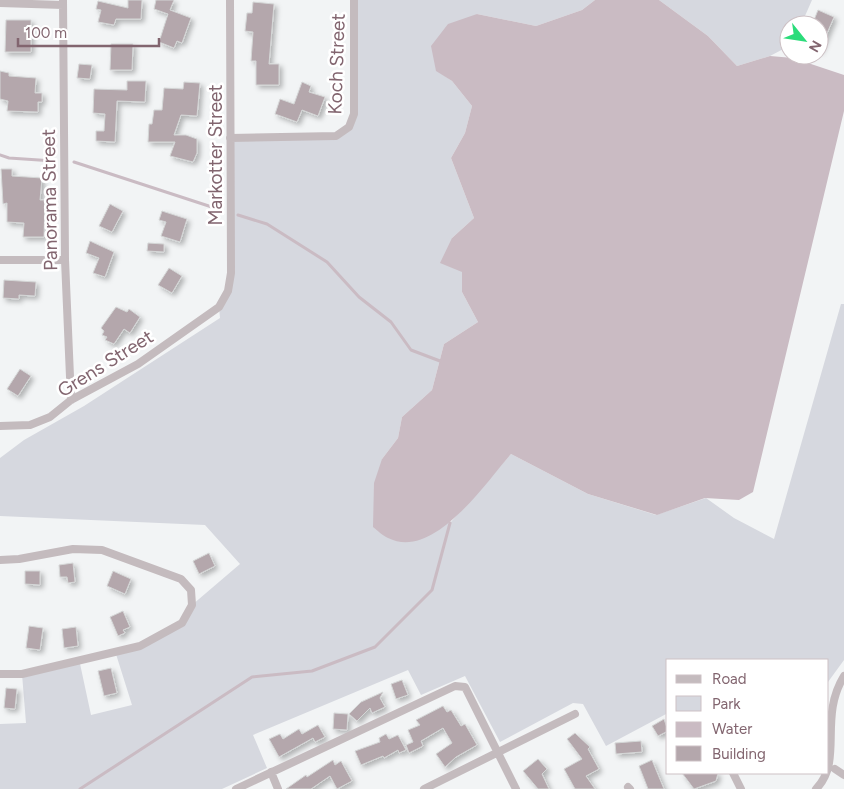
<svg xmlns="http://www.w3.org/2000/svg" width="844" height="789" font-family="Figtree,sans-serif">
<defs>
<filter id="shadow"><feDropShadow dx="3" dy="3" stdDeviation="2.5" flood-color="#0004"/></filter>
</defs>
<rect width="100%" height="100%" fill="#f2f4f5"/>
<path fill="#d6d8df" d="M354 0H595L582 10 536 26 477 14 436 70 452 81 472 106 465 133 451 158 474 218 452 238 462 272V292L478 322 444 344 432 390 402 417 398 438 382 459 450 523 511 454 588 494 656 515 706 498 734 518 774 539 841 304H844V660L828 682V660H668V713L606 746 583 704 573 703 500 742 465 676 421 695 408 670 253 735 267 768 222 789H0V724L26 723 22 674 79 659 91 715 132 705 115 651 140 646 182 623 192 605 240 564 205 525 0 516V458L24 440 84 406 220 318 219 307 228 291 230 138 336 136 349 127 354 114Z
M659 0H812L801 25H789V46L770 56 737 66 708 36Z"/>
<path fill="#cabbc3" d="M595 0H659L708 36 737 66 770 56 793 58 844 75V111L753 492 739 500 705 498 657 515 588 494 511 454C485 483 434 561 388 538 383 536 377 530 373 527L374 483 382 459 398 438 402 417 432 390 444 344 478 322 462 292V272L440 263 452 238 474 218 451 158 465 133 472 106 452 81 436 71 431 46 448 24 477 14 536 26 582 10Z"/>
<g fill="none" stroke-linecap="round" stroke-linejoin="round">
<path stroke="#cabbc3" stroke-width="3" d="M0 155 9 158 54 161
M74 162 221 210
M238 215 267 224 327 262 359 297 391 322 411 350 440 361
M80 789 252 677 312 671 375 647 432 590 450 523"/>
</g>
<path fill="#b4a7ac" stroke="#d4d6d6" filter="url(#shadow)" d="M128 0H142L141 19H116L114 25 98 22 101 10 96 9 98 1 128 8Z
M156 0H174L170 10 191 18 182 43 177 41 174 48 159 42 168 14 154 9Z
M253 2 274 4 269 64H279V85H256V61H251L253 32 245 31 247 13H252Z
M818 10 834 17 819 52V25H812Z
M6 20H31V52H5Z
M111 44H133L132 70H110Z
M79 64 92 65 90 79 77 78Z
M0 71 9 73V76L36 78 35 93H42V102H38V112L7 111 8 101 0 99Z
M127 81H146L145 102 117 101 115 142 96 141V131H104L105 114 93 113 94 89 127 90Z
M184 82 200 83 197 116 181 115 174 135H186L197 139V153L193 162 170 156 175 142H148L149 124H152L154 110H162L164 88 183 89Z
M302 82 311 86 309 92 325 97 318 116 302 110 297 122 275 114 280 99 294 104Z
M1 169H12V176L42 178 40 200H45L44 237H23L24 223 7 222V203L3 204Z
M110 204 123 211 112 232 99 226Z
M162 211 187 219 180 242 161 236 166 222 159 220Z
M90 241 114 252 105 277 93 273 99 258 86 253Z
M148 243 164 244V252L147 251Z
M169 268 182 276 172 293 158 285Z
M4 280 36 282 35 296 19 295V299L3 298Z
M116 307 127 312 129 309 140 317 130 333 124 329 114 344 105 340 107 337 102 335 104 331 101 328Z
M20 369 31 376 18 396 7 389Z
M209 553 215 566 199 574 193 561Z
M73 563 75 582 68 583 67 577H60L59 565Z
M25 571H40V585L25 584Z
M113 571 131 579 125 594 107 586Z
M123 611 130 627 123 630 125 633 118 636 110 617Z
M29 626 43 628 40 650 26 648Z
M76 627 78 646 64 648 62 629Z
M111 668 117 693 104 696 98 671Z
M402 680 408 695 396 699 391 684Z
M6 688 17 689 15 709 4 708Z
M383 692 380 698 385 707 372 713 370 708 357 721 349 714 361 702Z
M443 706 447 712 451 710 461 726 465 724 477 745 456 757 445 767 436 754 452 743 443 728 421 741 423 746 409 753 406 745 413 742 408 730 420 725 416 720Z
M334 713 348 714 347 730 333 729Z
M664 719 668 731 658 736 652 726Z
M318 725 325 737 315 742 313 738 279 757 269 739 280 734 283 739 299 729 302 734Z
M575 733 590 747 588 749 599 769 586 776 595 789H575L564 769 582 759 567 739Z
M386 734 389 739 398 735 406 750 399 753 398 750 384 758 383 756 361 765 355 751 380 742 379 738Z
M641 741 642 752 616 754 615 743Z
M538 759 547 769 542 774 549 789H538L523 771Z
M333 760 335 765 341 761 352 781 337 789 330 776 311 789H286L306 775 307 777Z
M652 760 664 789H648L639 766Z
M682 773H718L716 781 694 789Z"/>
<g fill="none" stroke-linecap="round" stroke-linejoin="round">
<path stroke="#c4bbbe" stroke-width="8" d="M63 0 65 260 71 400
M0 3 63 5
M230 138 336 136 349 127 354 114V0
M0 260H65
M0 426 30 425 50 417 71 400 138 364 219 307 228 291 231 273 230 0
M0 560 19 559 73 549 102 550 181 579 191 590 192 605 182 623 140 646 22 674H0
M835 769 844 775
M271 772 278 789
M733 773 741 789
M628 787 630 789
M236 789 455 686 465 687 516 789
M424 789 575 714
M816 789C844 761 818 718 844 676"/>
</g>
<g text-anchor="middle" stroke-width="5" stroke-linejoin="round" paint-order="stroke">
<g font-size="19" fill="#82656f" stroke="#fff">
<text transform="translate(336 64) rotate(-88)" y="7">Koch Street</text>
<text transform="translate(215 155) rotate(-90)" y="7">Markotter Street</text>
<text transform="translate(49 200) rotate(-91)" y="7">Panorama Street</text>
<text transform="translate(105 363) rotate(-32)" y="7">Grens Street</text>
</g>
</g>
<rect x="666" y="659" width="162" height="115" fill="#ffffff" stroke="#cdc1c5"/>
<rect x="676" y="675" width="25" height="8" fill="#c4bbbe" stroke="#cdc1c5"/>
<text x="712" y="684" font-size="15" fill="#82656f">Road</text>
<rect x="676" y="696" width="25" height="15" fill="#d6d8df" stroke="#cdc1c5"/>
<text x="712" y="709" font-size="15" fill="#82656f">Park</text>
<rect x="676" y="722" width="25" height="15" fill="#cabbc3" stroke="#cdc1c5"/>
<text x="712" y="734" font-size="15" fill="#82656f">Water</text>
<rect x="676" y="746" width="25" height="15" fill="#b4a7ac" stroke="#cdc1c5"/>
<text x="712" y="759" font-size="15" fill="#82656f">Building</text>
<g transform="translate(804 40) rotate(120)"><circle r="24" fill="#ffffff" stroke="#cdc1c5"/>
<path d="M0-4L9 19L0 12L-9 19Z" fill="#2bdc7a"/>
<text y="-8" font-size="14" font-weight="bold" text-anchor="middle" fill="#82656f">N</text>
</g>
<path d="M18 38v8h141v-8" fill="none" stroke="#82656f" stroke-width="2.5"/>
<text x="25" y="38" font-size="15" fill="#82656f" stroke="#ffffff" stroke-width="4" paint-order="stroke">100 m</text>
</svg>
